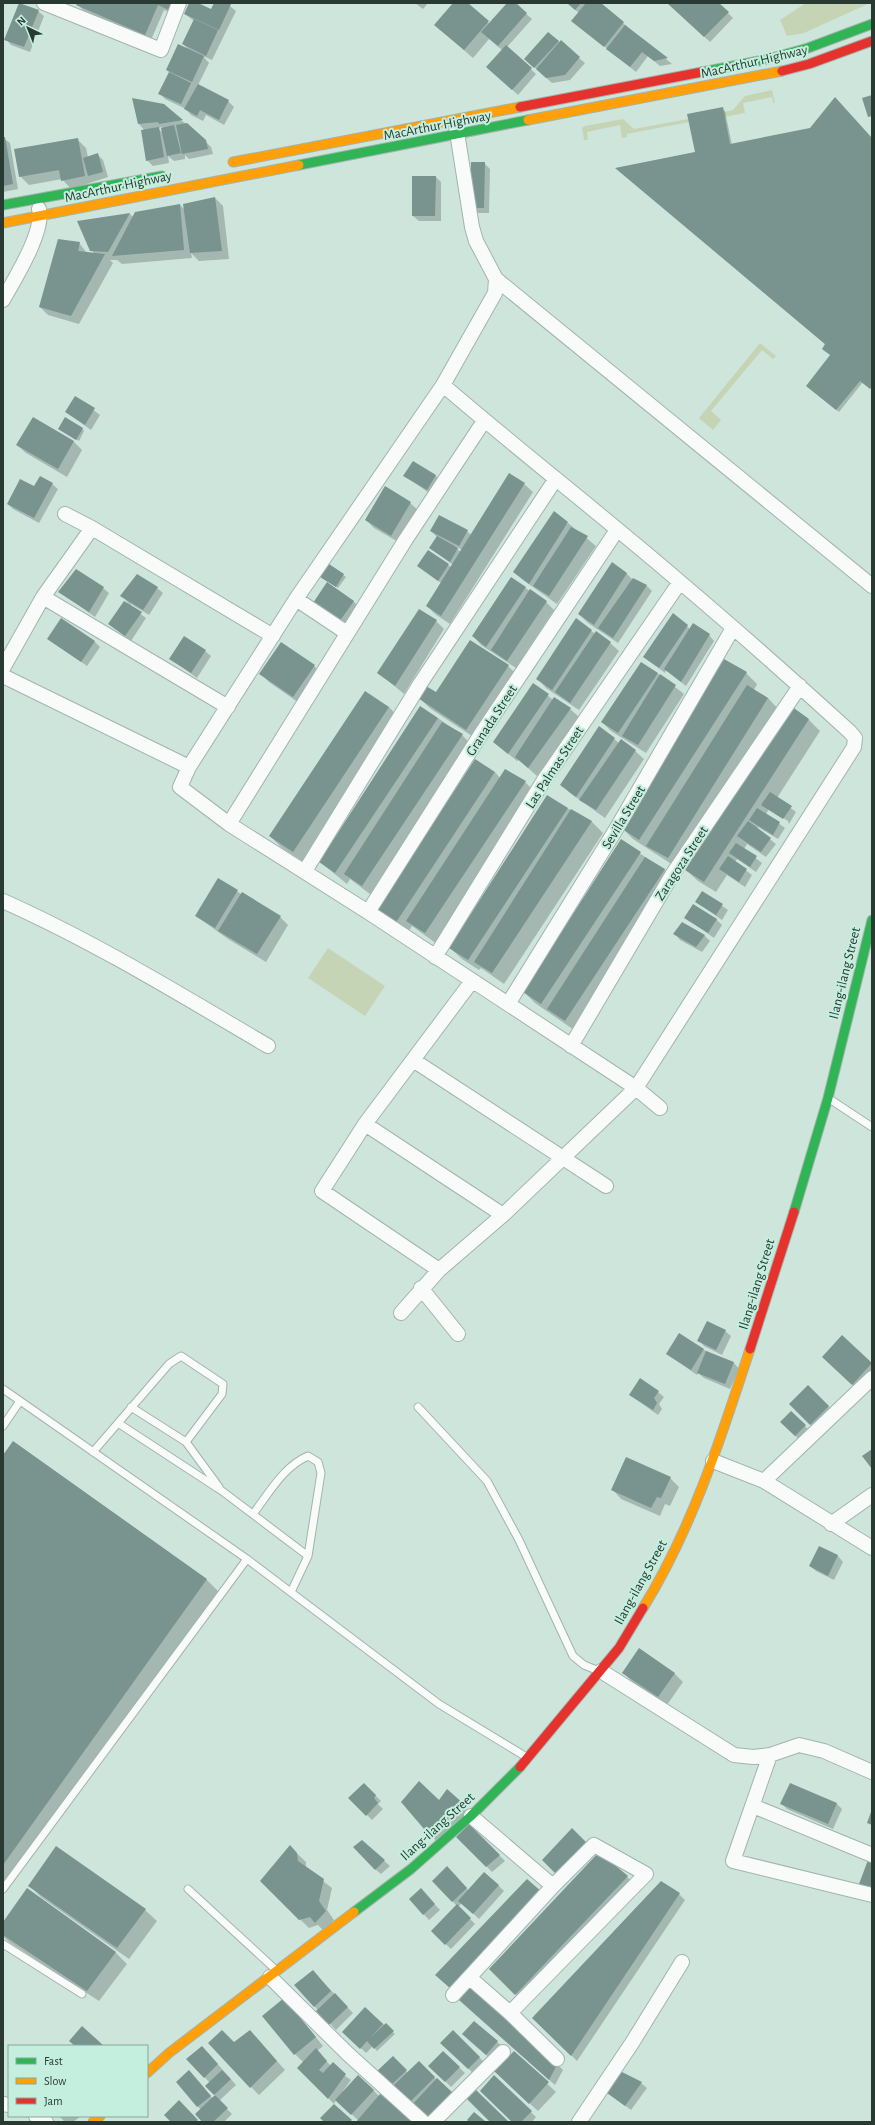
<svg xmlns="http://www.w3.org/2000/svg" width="875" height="2125" font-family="'Alegreya Sans',sans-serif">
<rect width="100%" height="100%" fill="#cee5dc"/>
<path fill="#c6d4b6" d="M806 3H870L804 33 787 36 780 20Z
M772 90 775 103H773L772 97 743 103 745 113 724 117V112L733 110 745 96Z
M623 119 634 129 688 119 689 122 627 134V137L622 138 620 125 587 132 588 140H584L582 128 585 126Z
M760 343 776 356 773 359 762 350 711 411 721 420 713 430 699 418Z
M328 948 385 986 365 1016 308 978Z"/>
<path fill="#0003" fill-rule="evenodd" d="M78 3H180L175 15 164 10 151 40 83 10 78 5Z
M191 3H196L212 10 215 3H226L236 11 212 60 203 56 209 63 198 85 228 101 234 107 224 125 206 115 203 121 191 115 186 109 165 99 160 93 170 73 167 70 189 50 183 44 194 21 185 14Z
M415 3H428L423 9Z
M454 3H466L490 24 508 3H514L532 19 507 47 536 74 518 95 493 72 502 50 489 39 473 58 435 25Z
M567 3H599L672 64 660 66 648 56 636 72 573 21 579 13Z
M668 3H718L733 18 710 42Z
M38 11 44 16 30 52 11 45 6 39Z
M548 33 585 63 570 80 552 83 531 64Z
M164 105 205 141 211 147 213 154 189 159 185 155V159L174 161 168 156 169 163 153 166 147 160 145 131 139 124ZM162 127 163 133 158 128Z
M722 108 725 111 732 145 872 138V389L863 382 839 412 809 388 831 356 826 345 617 169 697 152Z
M3 138 10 143 18 189 3 192Z
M77 139 86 148 88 157 98 155 103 160 108 177 71 189 62 179 29 185 20 176Z
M484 163 490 169 489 213H478L472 208Z
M436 177 441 182V221H419L413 216Z
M215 198 223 206 229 259 199 261 191 253 192 258 122 264 117 260H110L113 263 79 324 48 315 40 307 79 243 87 253 94 254 79 222 130 214 133 217 180 205 185 210Z
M76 397 100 415 91 430 66 412Z
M33 418 74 442 82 450 67 477 26 453 17 445Z
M82 428 84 431 79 441 59 429Z
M435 475 441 481 432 495 405 476Z
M52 484 58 489 39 523 13 509 8 504 35 487Z
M524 484 533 492 450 624 435 614 427 606 441 583 419 566 428 551 451 567 453 565 430 548 437 537 431 531H467L471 535ZM455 546 462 550 461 552 455 547Z
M385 488 410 503 419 511 400 543 374 528 366 520Z
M568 523 596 546 557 604 523 580 514 572Z
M329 565 346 577 338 588 324 579Z
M626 573 633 580 646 585 652 591 618 643 588 623 579 614Z
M511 578 546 602 554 610 516 668 481 645 473 636Z
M103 588 109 593 95 617 60 592Z
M157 588 163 593 149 615 131 604 130 606 146 618 131 641 109 624 130 605 122 596Z
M353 601 359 607 345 626 319 609Z
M436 621 444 629 404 694 379 673Z
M687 626 690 629 709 635 714 641 686 686 666 670 665 673 644 657Z
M591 631 610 643 619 651 579 710 546 688 538 679Z
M48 638 95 642 100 647 87 666Z
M205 651 211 656 197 678 171 659Z
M314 666 322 674 302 705 269 682 261 674Z
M508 666 519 677 478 740 431 709 419 698Z
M657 673 684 694 646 753 611 731 602 722Z
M746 673 757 684 754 690 768 698 779 710 679 869 633 839 622 828Z
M534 684 553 700 554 698 570 709 579 717 537 776 519 760 517 761 494 742Z
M389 707 400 719 305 863 281 847 270 836Z
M791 707 809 720 820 731 777 798 796 812 789 824 788 821 769 809 766 814 785 828 778 839 758 827 757 829 776 844 766 857 747 844 744 849 762 863 756 872 737 859 735 862 752 875 745 887 727 875 716 892 698 881 686 870Z
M438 718 462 735 473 746 374 897 350 879 347 884 320 862Z
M599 727 619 743 635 751 644 759 605 818 570 793 562 785Z
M495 772 500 778 525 782 536 793 437 944 412 926 407 934 389 923Z
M567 808 592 822 603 833 504 984 481 968 479 970 462 959 450 948Z
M621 841 665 870 676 881 577 1032 535 1003 524 992Z
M218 880 280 917 288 925 266 962 228 939 196 916Z
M702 892 728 910 722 920 696 902Z
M686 918 716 919 722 925 714 938Z
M675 934 705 936 710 941 702 952 680 940Z
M725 1331 731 1336 722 1355 704 1346 699 1340Z
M842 1337 872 1365V1380L861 1393 832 1365Z
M704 1350 734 1363 739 1369 730 1389 704 1378 698 1373 697 1375 667 1354Z
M808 1386 834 1412 816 1430 790 1404Z
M658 1392 664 1397 659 1404 662 1409 658 1415 630 1395Z
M805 1426 810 1431 801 1441 787 1428Z
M14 1442 207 1580 218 1591 3 1892V1457Z
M670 1478 679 1487 670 1506 665 1504 660 1516 621 1499 613 1490Z
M820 1547 838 1556 843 1562 834 1580 816 1571 810 1566Z
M624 1673H674L683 1682 667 1705 632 1682Z
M364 1784 381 1801 378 1804 383 1809 372 1820 350 1798Z
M447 1791 472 1814 439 1844 431 1835 440 1802Z
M782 1804H837L842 1809 833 1829 787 1809Z
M469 1826 505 1861 492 1872 458 1837Z
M572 1830 590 1848 562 1878Z
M362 1842 390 1866 381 1874 375 1869Z
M56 1847 145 1910 157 1921 129 1959 41 1897 30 1886Z
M290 1847 306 1862V1868L332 1888 327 1910 334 1920 324 1931 318 1925 309 1928 261 1881Z
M599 1854 633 1882 522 2000 490 1969Z
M453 1873 469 1891 498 1885 504 1891 479 1919 462 1903 458 1907 475 1924 451 1949 432 1931 457 1906 433 1881Z
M27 1890 116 1953 127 1964 99 2001 9 1942 3 1936V1924Z
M679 1894 685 1900 577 2061 533 2018Z
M426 1895 440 1910 429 1920 410 1899Z
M318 1977 353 2013 336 2030 295 1985Z
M466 2006 557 2064 563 2070 555 2085Z
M292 2008 323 2046 317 2051 331 2066 351 2080 343 2091 373 2090 379 2096 357 2122 359 2121 336 2100 334 2104 299 2068 304 2063 295 2054Z
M365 2008 395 2034 377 2051 373 2046 366 2053 349 2037Z
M474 2022 503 2047 492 2060 469 2040Z
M453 2032 485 2063 474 2074 442 2043Z
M258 2040 285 2070 259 2095 251 2087 234 2044Z
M443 2052 465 2073 451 2087 430 2066Z
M514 2052 556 2092 538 2111 504 2080Z
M208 2053 236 2085 219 2101 232 2114 224 2122H203L201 2110 177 2082 195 2077 213 2099 216 2096 207 2086 210 2083 188 2059Z
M393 2057 408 2073 419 2062 437 2080 430 2122 377 2073Z
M495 2077 536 2117 532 2122H513Z
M641 2083 647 2088 631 2110 608 2093Z
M59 2116H81L73 2122H65Z"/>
<path fill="#79938f" d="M19 3 39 10 24 47 4 40Z
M77 3H173L169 10 158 5 145 35 76 5Z
M189 3H198L211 9 214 3 231 4 219 30 184 14Z
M453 3H468L489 21 464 50 434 25Z
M507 3H516L527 13 498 46 481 32Z
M567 3H581L575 10Z
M586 3H601L624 22 604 47 571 21Z
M667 3H719L729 12 704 37Z
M194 19 218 30 206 56 182 44Z
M625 25 668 58 654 61 642 52 630 67 606 49Z
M548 32 559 41 534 68 524 59Z
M561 40 580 57 565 75 546 78 536 69Z
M178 44 204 56 192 82 166 70Z
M506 45 532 68 512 90 486 67Z
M169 72 191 83 181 104 158 94Z
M198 84 229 100 219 120 200 110 197 116 184 109Z
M872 95V116L868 117 862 98Z
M835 97 872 138V387L870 389 860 381 836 410 806 386 830 355 822 349 825 344 615 168 695 152 687 114 723 107 730 144 810 128Z
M132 98 164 104 183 120 159 124 158 122 138 124Z
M187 123 206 140 208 149 182 154 176 125Z
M174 125 181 153 167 156 161 128Z
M159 127 164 157 146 161 141 130Z
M3 137H5L13 184 3 186Z
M78 138 85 176 61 181 59 170 19 177 14 149Z
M98 153 103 172 88 176 83 158Z
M471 162H485L484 208H471Z
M412 176H436L435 216H412Z
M215 197 222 251 190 253 183 204Z
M180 204 184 250 112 256 135 212Z
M130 213 108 252 90 251 77 221Z
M58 239 80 242 78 251 105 254 71 316 39 307Z
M75 396 95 408 85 425 65 412Z
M33 417 74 441 58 469 16 445Z
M65 417 83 428 76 440 58 429Z
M413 461 436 475 427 490 403 476Z
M509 473 525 483 441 616 426 606Z
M40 476 53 483 34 518 7 504 20 479 34 486Z
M385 486 411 502 391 536 365 520Z
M554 511 568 522 529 584 513 572Z
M439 515 468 530 459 546 430 531Z
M571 527 588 536 549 596 533 586Z
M437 536 458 548 450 562 429 548Z
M428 550 449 564 438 581 417 566Z
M612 562 627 573 594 625 578 614Z
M329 564 344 574 336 587 320 577Z
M76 569 104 587 89 612 58 592Z
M137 574 158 587 143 610 120 596Z
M511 577 526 587 486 647 472 636Z
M633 578 647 585 613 638 598 628Z
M327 582 354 601 339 622 313 603Z
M530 589 547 601 507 661 491 650Z
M124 601 142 612 125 636 108 624Z
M419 609 437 620 395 686 377 673Z
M673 613 688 625 659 668 643 657Z
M61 618 95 641 81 662 47 639Z
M576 618 592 630 552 690 536 679Z
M693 623 710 634 681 682 664 669Z
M596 631 611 642 570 703 555 692Z
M184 636 206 650 191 673 169 659Z
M470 640 509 665 466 730 418 698 426 686 436 692Z
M281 642 315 665 293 697 259 674Z
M724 659 747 672 639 840 621 828Z
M641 662 658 673 618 733 601 722Z
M660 674 676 685 638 745 622 736Z
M533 683 549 694 508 754 493 742Z
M747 685 768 698 668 858 646 846Z
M365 691 389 707 293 852 269 836Z
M554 697 571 708 528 768 515 757Z
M420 706 438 718 335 873 319 862Z
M791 706 809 719 704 882 685 870Z
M442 722 463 734 362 886 344 874Z
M599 726 615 738 576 797 560 785Z
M621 739 636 750 596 810 579 800Z
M475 759 495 772 395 924 376 911Z
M505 769 526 781 425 933 406 921Z
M770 792 792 806 783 819 761 805Z
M547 795 568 808 468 960 449 948Z
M757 808 780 822 773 835 749 820Z
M571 809 592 821 492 973 474 962Z
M748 821 771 838 761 852 737 836Z
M621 839 641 852 541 1004 523 992Z
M736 843 757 856 750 867 729 853Z
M728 856 747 869 739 882 719 869Z
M645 857 665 869 565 1021 547 1009Z
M218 878 238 890 215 928 195 916Z
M702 891 723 904 716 915 695 902Z
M242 892 281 916 257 954 218 931Z
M693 904 717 919 708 933 684 918Z
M682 922 705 935 696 947 673 934Z
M707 1321 726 1330 716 1350 697 1341Z
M679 1333 704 1349 691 1370 666 1354Z
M842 1335 872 1363 852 1385 822 1357Z
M706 1351 734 1362 725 1384 697 1373Z
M640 1378 659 1391 654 1398 657 1403 653 1410 629 1395Z
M808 1385 829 1406 810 1425 789 1404Z
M791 1411 806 1425 795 1436 780 1422Z
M13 1441 207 1579 3 1865V1455Z
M872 1449V1469L862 1456Z
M626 1457 671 1477 661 1498 657 1497 651 1508 611 1490Z
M819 1546 838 1555 828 1576 809 1566Z
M639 1648 675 1673 658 1697 622 1673Z
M419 1781 439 1800 447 1789 465 1805 430 1836 401 1802Z
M364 1783 376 1795 374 1798 378 1803 366 1816 348 1798Z
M790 1783 837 1803 828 1824 780 1804Z
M872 1809V1825L867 1823Z
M469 1824 500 1855 486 1867 456 1837Z
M572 1828 586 1842 556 1874 542 1860Z
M362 1840 385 1860 375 1870 353 1847Z
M290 1845 297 1853 298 1861 324 1879 319 1901 326 1911 315 1923 310 1917 299 1920 260 1881Z
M56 1846 146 1909 117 1948 28 1886Z
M599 1852 628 1876 515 1995 489 1969Z
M868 1860 872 1861V1889L859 1884Z
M447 1866 467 1888 452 1902 432 1881Z
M484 1872 499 1885 473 1914 458 1901Z
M527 1879 543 1893 451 1989 435 1975Z
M661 1881 680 1893 571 2056 532 2018Z
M27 1888 116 1952 87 1991 3 1935V1922Z
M421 1888 435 1904 423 1915 409 1899Z
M457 1904 471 1918 445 1945 431 1931Z
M313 1970 331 1991 314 2007 294 1985Z
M472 1984 558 2063 549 2080 459 2000Z
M335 1993 348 2007 329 2025 316 2011Z
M284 1998 316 2037 294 2055 262 2016Z
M365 2007 383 2024 370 2038 386 2023 394 2031 374 2049 367 2041 360 2049 342 2032Z
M474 2021 498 2041 486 2055 462 2034Z
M82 2026 104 2046H75L69 2041Z
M222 2030 234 2042 250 2030 277 2061 250 2088 208 2043Z
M453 2030 480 2057 468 2069 440 2043Z
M202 2046 218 2064 204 2078 186 2059Z
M316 2048 327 2061 319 2070 323 2073 333 2062 346 2074 328 2099 297 2068Z
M443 2051 460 2067 445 2082 428 2066Z
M514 2051 549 2082 529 2104 494 2071Z
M393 2056 407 2070 389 2087 375 2073Z
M419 2061 435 2077 409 2103 393 2086Z
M189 2070 211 2096 197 2107 176 2082Z
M222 2070 231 2079 214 2095 205 2086Z
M620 2071 642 2082 625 2106 607 2093Z
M358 2075 374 2090 351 2115 335 2100Z
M494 2075 532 2111 521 2122H512L480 2091Z
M437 2078 454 2094 428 2121 411 2106Z
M476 2090 509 2122H490L467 2099Z
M380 2094 416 2122H356Z
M215 2095 228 2108 213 2122H202L195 2114Z
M179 2100 198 2120 196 2122H171L164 2115Z
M334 2104 352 2120 350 2122H324L320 2118Z
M474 2112 485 2121 484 2122H469L467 2120Z"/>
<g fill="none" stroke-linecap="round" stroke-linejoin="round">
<g stroke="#a2b4ad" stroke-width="9">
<path id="lane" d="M828 1098 872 1127
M3 1389 247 1559 439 1704 528 1758
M418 1407 487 1481 519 1540 573 1656 584 1665 599 1671
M118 1423 222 1491 308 1556
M3 1426 20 1401
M186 1442 219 1487
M93 1452 169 1364 181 1356 223 1384 222 1394 186 1442 131 1407
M253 1514C269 1493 284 1466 308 1456L318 1462 321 1473 308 1556 291 1592
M3 1889 247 1559
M188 1889 276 1970
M3 1944 82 1994"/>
</g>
<g stroke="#a2b4ad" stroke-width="16">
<path id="street" d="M44 3 161 50 179 3
M456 126 472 227 476 241 496 279 872 586
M496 279 495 293 443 385 296 599 189 767 180 787 229 824 368 912 636 1088 660 1108
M3 300C14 280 45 231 39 209
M65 514 92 528 273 636
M43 597 228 707
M296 599 347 633
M3 668 43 597 92 528
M3 676 189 767
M229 824 406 539 484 421
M305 871 420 684 555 480
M3 901C95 942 181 995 268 1046
M368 912 481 734 617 530
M435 957 544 780 680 582
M508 1004 615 831 733 628
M571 1046 672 875 800 686
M413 1060 606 1186
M365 1124 503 1215
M439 1270 322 1191 365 1124 472 981
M421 1288 458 1334
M401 1313 439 1270 503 1215 636 1088 854 747 855 738 850 732C794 681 738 631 680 582 602 515 521 452 443 385
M713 1461 764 1481 872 1548
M764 1481 872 1378
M831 1524 872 1495
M601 1671 734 1755 753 1757 770 1755 733 1861 872 1895
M770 1755 799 1745 824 1751 872 1772
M753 1806 872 1855
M471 1816 553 1886
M270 1977 348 2054 423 2122
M470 1978 510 2013 557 2059
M453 1995 553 1886 594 1845 646 1874 510 2013
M3 2104 9 2105
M36 2116 46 2122
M433 2122 503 2052
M579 2122 632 2043 682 1962"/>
</g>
<g stroke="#a2b4ad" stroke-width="11">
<path id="fast" d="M702 72 768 59 808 48 872 24
M299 165 528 120
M3 205 162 176
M794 1212 828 1098 872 920
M354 1912 411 1869 471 1816 520 1767"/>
</g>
<g stroke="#a2b4ad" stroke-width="11">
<path id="slow" d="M528 120 782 71
M233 162 520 107
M3 223 299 165
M643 1608C692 1529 721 1438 750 1349
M147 2073 169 2053 354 1912
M93 2122 100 2116"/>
</g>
<g stroke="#a2b4ad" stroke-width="11">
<path id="jam" d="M782 71 809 64 872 41
M520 107 702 72
M750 1349 794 1212
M520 1767 619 1648 643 1608"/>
</g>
<use href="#lane" stroke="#f8fbfa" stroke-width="7"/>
<use href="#street" stroke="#f8fbfa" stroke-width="14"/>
<use href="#fast" stroke="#30b455" stroke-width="9"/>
<use href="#slow" stroke="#ff9f0a" stroke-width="9"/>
<use href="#jam" stroke="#e5322d" stroke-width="9"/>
</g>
<g text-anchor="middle" stroke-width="4" stroke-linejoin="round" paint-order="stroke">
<g font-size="14" fill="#293a33" stroke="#c4efde">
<text transform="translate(754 61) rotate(-13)" y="5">MacArthur Highway</text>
<text transform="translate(437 125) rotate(-11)" y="5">MacArthur Highway</text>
<text transform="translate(118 186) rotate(-12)" y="5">MacArthur Highway</text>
<text transform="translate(491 720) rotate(-57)" y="5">Granada Street</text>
<text transform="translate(554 767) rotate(-57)" y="5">Las Palmas Street</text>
<text transform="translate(623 817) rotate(-59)" y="5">Sevilla Street</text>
<text transform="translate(681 863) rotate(-57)" y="5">Zaragoza Street</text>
<text transform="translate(844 973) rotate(-76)" y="5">Ilang-ilang Street</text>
<text transform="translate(756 1284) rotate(-73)" y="5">Ilang-ilang Street</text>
<text transform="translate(640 1582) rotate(-61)" y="5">Ilang-ilang Street</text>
<text transform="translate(437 1826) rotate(-42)" y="5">Ilang-ilang Street</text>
</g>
</g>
<rect width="875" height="2125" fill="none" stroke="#293a33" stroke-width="8"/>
<rect x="8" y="2045" width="140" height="72" fill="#c4efde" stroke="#86a79a"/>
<rect x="16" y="2058" width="20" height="6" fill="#30b455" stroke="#86a79a"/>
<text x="44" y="2065" font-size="12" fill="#293a33">Fast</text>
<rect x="16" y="2078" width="20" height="6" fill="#ff9f0a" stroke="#86a79a"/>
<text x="44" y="2085" font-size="12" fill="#293a33">Slow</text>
<rect x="16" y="2098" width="20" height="6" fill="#e5322d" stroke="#86a79a"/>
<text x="44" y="2105" font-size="12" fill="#293a33">Jam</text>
<g transform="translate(28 28) rotate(317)" stroke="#c4efde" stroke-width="3" paint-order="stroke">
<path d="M0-3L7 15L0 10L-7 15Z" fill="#293a33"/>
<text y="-6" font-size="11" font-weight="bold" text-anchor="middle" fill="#293a33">N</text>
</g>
</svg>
